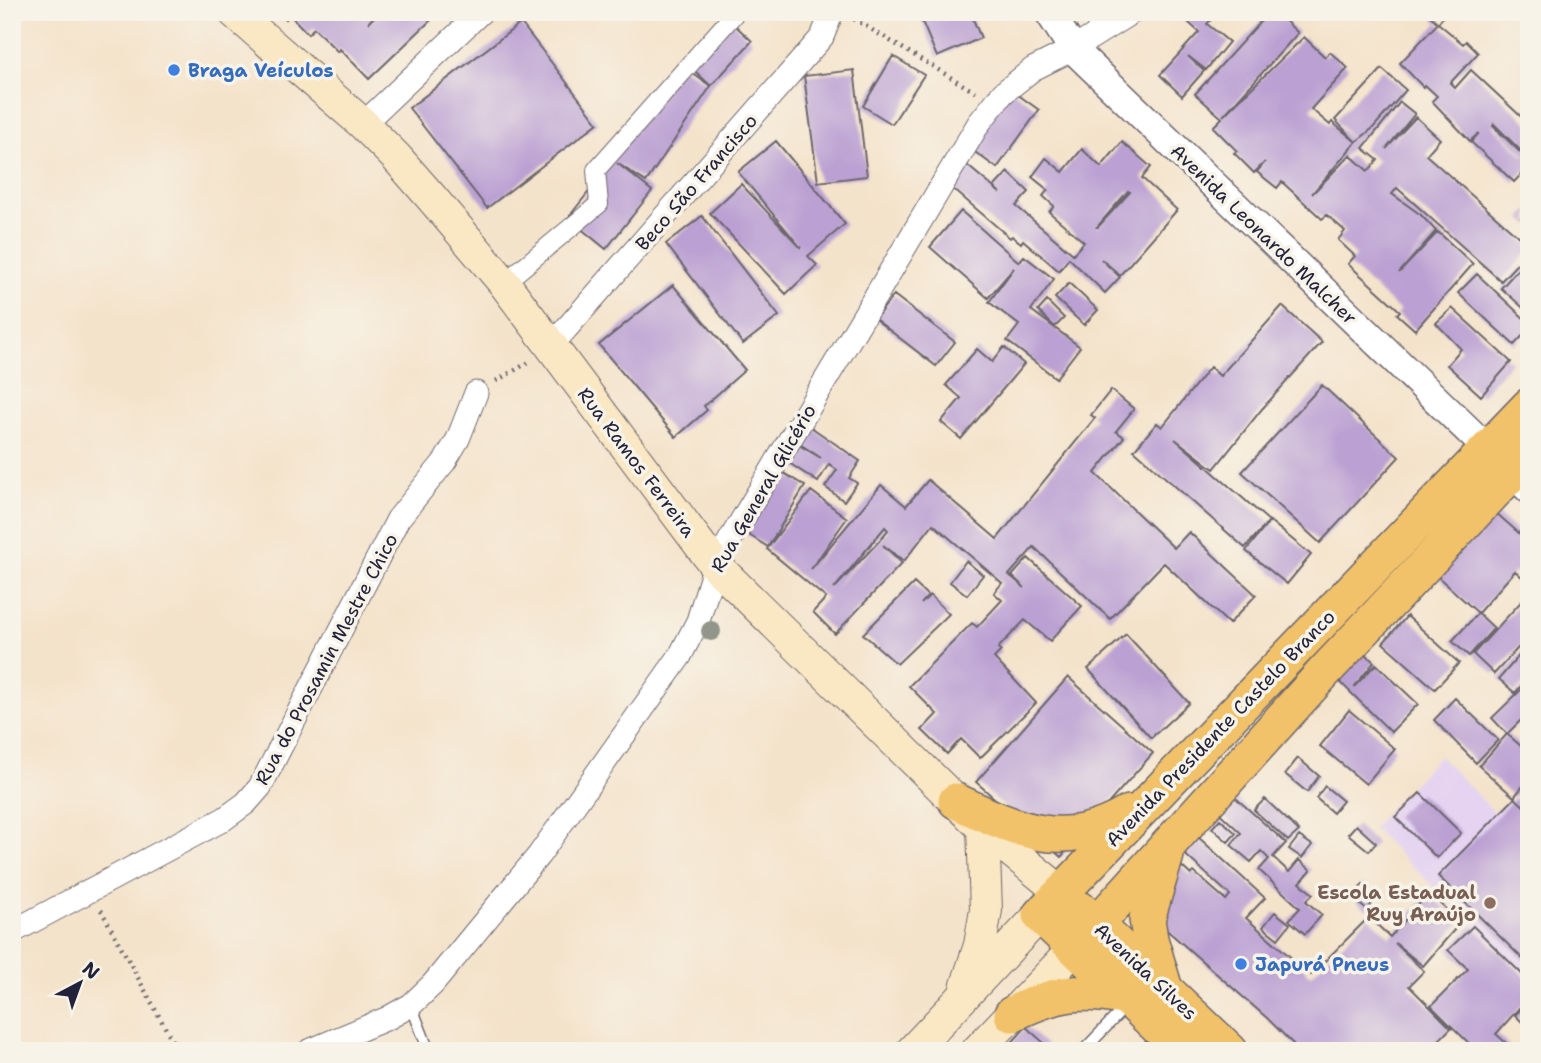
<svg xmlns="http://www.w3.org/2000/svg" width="1541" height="1063" font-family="'Shantell Sans',sans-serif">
<rect width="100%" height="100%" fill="#f7f3e8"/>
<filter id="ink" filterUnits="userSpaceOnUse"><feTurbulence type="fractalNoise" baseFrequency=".0143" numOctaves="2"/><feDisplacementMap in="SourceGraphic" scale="14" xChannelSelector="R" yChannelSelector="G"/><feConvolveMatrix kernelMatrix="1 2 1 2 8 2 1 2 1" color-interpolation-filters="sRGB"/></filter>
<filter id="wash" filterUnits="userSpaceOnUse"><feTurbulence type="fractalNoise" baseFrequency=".00686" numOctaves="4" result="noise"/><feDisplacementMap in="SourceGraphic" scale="28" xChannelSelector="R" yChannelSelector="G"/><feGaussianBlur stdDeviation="1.57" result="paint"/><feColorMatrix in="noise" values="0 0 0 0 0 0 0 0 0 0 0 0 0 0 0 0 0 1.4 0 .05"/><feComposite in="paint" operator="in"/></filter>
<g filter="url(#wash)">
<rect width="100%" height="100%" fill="#f4e3cb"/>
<path fill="#e5d3f1" d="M1439 756 1494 812 1515 798 1529 812V978L1372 828Z"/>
<g id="blocks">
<path fill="#bba1d3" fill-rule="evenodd" d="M279 12H378L368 23 379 12H423L431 20 369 79 340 49 338 52 314 28 308 34 290 15 286 19Z
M918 12H970L981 38 937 57Z
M1177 12H1218L1207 24 1229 42 1206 70 1188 56 1204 71 1182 96 1160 75 1199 32Z
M1269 12H1276L1298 33 1223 116 1304 37 1325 57 1330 52 1348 68 1311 109 1330 125 1332 122 1356 142 1312 194 1350 155 1368 171 1378 160 1363 148 1400 102 1415 114 1386 149 1416 117 1440 139 1426 155 1529 246V251L1501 281 1397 188 1392 194 1421 215 1436 231 1399 273 1438 232 1473 264 1415 330 1397 314 1400 311 1348 264 1355 256 1338 240 1345 231 1327 215 1322 219 1282 182 1277 188 1257 172 1265 162 1254 173 1234 153 1237 151 1213 127 1222 118 1195 94Z
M1426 12H1447L1438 23Z
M725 16 752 41 711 86 683 60Z
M521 23 598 123 487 208 409 108Z
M1438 23 1463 44 1466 41 1478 53 1450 83 1455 88 1471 70 1529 124V157L1527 158 1529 166 1514 182 1471 142 1479 133 1470 141 1432 101 1437 96 1425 85 1423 87 1400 63ZM1494 124 1525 155 1524 156 1493 126Z
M893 56 924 75 892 124 863 106Z
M678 64 711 86 646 182 617 163 652 191 606 249 568 218 613 161Z
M1382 69 1406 90 1373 128 1356 142 1335 120Z
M854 70 867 176 818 182 804 76Z
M1010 89 1039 110 997 168 968 147Z
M776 141 845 224 808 256 817 265 786 294 710 213 741 184 801 248 738 172Z
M1122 142 1151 167 1142 178 1177 210 1120 275 1101 259 1120 277 1105 293 1069 258 1059 271 1023 240 1021 243 1012 236 1010 238 945 182 962 161 1000 193 994 187 1008 172 1029 192 1016 206 1073 254 1084 242 1049 212 1054 206 1043 196 1048 190 1032 177 1046 158 1063 172 1082 149 1101 167ZM1128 191 1130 192 1098 227H1097Z
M1529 210V225L1521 218Z
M961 211 1019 262 1024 256 1054 279 1031 310 1080 347 1056 378 1007 341 1019 325 989 302 1014 268 988 298 930 247Z
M702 216 779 316 743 344 666 244Z
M1521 266 1529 273V313L1501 288Z
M1477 274 1529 323V329L1514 345 1458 293Z
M1069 283 1098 310 1084 325 1055 298Z
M673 285 745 370 704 406 707 410 676 437 599 345Z
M894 295 955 342 936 366 875 319Z
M1047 301 1064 318 1055 327 1038 311Z
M1282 306 1322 342 1262 409 1214 469 1175 439 1269 521 1245 548 1134 450 1157 423 1162 427 1210 367 1220 376Z
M1452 308 1511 362 1481 396 1447 365 1461 349 1436 323Z
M1004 347 1024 364 961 439 941 422 961 398 946 385 977 349 992 362Z
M1322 385 1399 457 1320 543 1242 472Z
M1111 390 1134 409 1116 431 1124 437 1095 473 1174 548 1189 532 1256 595 1229 624 1164 563 1110 619 1034 547 1009 575 1025 588 1012 576 1028 558 1082 606 1050 641 1025 620 998 648 1001 651 994 658 1036 703 980 758 961 739 947 754 922 730 937 714 909 686 972 623 977 627 1002 600 994 593 1002 583 933 524 904 561 883 545 902 563 835 634 813 612 826 598 767 549 811 491 847 518 811 569 881 485 906 506 928 480 997 539 1095 418 1091 415ZM885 527 888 530 879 541 834 589Z
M808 425 860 461 849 478 857 483 844 501 825 487 837 470 829 464 818 482 786 461 797 444 821 458 797 442Z
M777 469 805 486 768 547 741 530Z
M1495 512 1529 542V583L1515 571 1478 613 1494 628 1469 656 1452 641 1478 613 1437 576Z
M1270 521 1311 555 1287 584 1246 551Z
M966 561 983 575 967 595 950 582Z
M914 583 928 596 921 604 930 595 949 614 897 664 863 634Z
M1529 593V636L1494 674 1473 654Z
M1407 616 1459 663 1435 689 1383 643Z
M1126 634 1189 703 1151 738 1088 669Z
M1529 644V677L1515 693 1499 679Z
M1361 651 1374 662 1354 687 1376 664 1418 704 1391 732 1338 680Z
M1068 677 1153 753 1061 857 976 782Z
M1529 682V712L1507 734 1529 753V782L1527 781 1514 797 1479 766 1507 734 1492 718Z
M1455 698 1498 740 1476 763 1434 720Z
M1349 710 1395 749 1366 784 1320 746Z
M1298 758 1319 776 1307 792 1285 774Z
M1325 786 1343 801 1333 813 1316 798Z
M1227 790 1286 843 1273 857 1289 872 1299 860 1311 870 1300 883 1313 894 1306 901 1322 915 1305 934 1289 920 1300 908 1259 870 1269 859 1261 851 1251 862 1231 845 1241 833 1212 806Z
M1420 793 1461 833 1437 858 1395 817Z
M1515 798 1529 811V965L1438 876Z
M1265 799 1299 831 1288 841 1254 810Z
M1220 819 1236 833 1228 842 1212 828Z
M1356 825 1376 843 1369 851 1348 834Z
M1196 835 1265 898 1246 918 1311 975 1369 917 1390 937 1429 893 1461 922 1423 966 1395 943 1424 971 1409 986 1451 1028 1428 1051H1300L1267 1018 1153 918 1178 863 1191 875 1194 872 1226 900 1230 895 1181 851Z
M1299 836 1312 845 1302 858 1289 849Z
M1363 884 1378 896 1367 910 1352 898Z
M1275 912 1290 924 1278 939 1263 927Z
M1473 926 1529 981V997L1496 1034 1515 1051H1477L1431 1006 1468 969 1448 950Z
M1529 1002V1029L1515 1015Z
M1026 1027 1053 1051H1004Z"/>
</g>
</g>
<g filter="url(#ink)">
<use href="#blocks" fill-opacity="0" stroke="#6c666d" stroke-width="2"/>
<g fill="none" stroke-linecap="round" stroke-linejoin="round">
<g stroke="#6c666d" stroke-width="13">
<path id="service" d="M411 1005 429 1051
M1083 1051 1127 1005"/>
</g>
<g stroke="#6c666d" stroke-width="20">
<path id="pedestrian" d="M504 283 599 204 596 170 736 12"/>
</g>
<g stroke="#6c666d" stroke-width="25">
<path id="minor" d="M363 124 481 12
M551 346 822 37 832 12
M12 932 224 819 246 803 260 787 398 519 445 461 458 439 476 393
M309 1051 388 1018 411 1005 433 984 539 855 680 656 698 621 715 565 979 123 1003 93 1033 69 1073 49 1132 12"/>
</g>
<g stroke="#6c666d" stroke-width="31">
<path id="tertiary" d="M1049 12 1073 49 1529 489"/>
</g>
<g stroke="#6c666d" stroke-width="34">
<path id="secondary" d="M234 12 363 124 396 157 431 197 504 283 715 565 983 828 1061 892
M966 988 980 945 986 910 983 828
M912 1051 1040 915
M977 1051 1075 948"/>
</g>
<g stroke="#6c666d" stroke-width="38">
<path id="primary" d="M956 801C1019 831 1064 852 1129 813
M1080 909 1230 1051
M1075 948 1326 670 1529 455
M1164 986 1150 939 1147 919 1166 855
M1012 1014C1057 992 1079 989 1128 998
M1183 1051 1040 915 1529 406"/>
</g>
<path stroke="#6c666d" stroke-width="4.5" stroke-dasharray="2 5" stroke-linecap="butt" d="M854 19 975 92
M496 381 531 361
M101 910 178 1051"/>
<use href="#service" stroke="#fff" stroke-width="10"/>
<use href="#pedestrian" stroke="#fff" stroke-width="18"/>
<use href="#minor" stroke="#fff" stroke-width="23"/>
<use href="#tertiary" stroke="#fff" stroke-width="28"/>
<use href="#secondary" stroke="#fae7c3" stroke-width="32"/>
<use href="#primary" stroke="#f2c26a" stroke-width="35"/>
</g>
<circle fill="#92968a" cx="711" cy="631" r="10"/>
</g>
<g fill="#3f7fe0" stroke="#f7f3e8" stroke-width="2.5">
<circle cx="174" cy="70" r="7"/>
<circle cx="1241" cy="964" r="7"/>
</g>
<circle fill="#8d6e63" stroke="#f7f3e8" stroke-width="2.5" cx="1490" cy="903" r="7"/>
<g text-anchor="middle" stroke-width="7" stroke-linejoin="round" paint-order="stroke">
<g font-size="19" font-weight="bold" fill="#366cbe" stroke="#f7f3e8" text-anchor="start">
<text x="188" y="77">Braga Veículos</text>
<text x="1255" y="971">Japurá Pneus</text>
</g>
<g font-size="19" fill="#22223b" stroke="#f7f3e8">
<text transform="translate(696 182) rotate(-49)" y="7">Beco São Francisco</text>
<text transform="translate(1264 234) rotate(44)" y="7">Avenida Leonardo Malcher</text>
<text transform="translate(637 462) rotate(53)" y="7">Rua Ramos Ferreira</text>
<text transform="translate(763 488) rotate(-60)" y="7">Rua General Glicério</text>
<text transform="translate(326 659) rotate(-62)" y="7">Rua do Prosamin Mestre Chico</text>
<text transform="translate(1220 728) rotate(-46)" y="7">Avenida Presidente Castelo Branco</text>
<text transform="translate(1146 971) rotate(43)" y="7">Avenida Silves</text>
</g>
<g font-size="19" font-weight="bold" fill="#785e54" stroke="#f7f3e8" text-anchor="end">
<text x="1476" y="899">Escola Estadual<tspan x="1476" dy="22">Ruy Araújo</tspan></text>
</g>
</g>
<rect width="1541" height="1063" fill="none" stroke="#f7f3e8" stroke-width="42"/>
<g transform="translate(80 983) rotate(41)" stroke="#f7f3e8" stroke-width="5" paint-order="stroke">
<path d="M0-5L12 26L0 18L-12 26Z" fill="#22223b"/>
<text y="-10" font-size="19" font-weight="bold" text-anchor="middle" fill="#22223b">N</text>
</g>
</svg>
